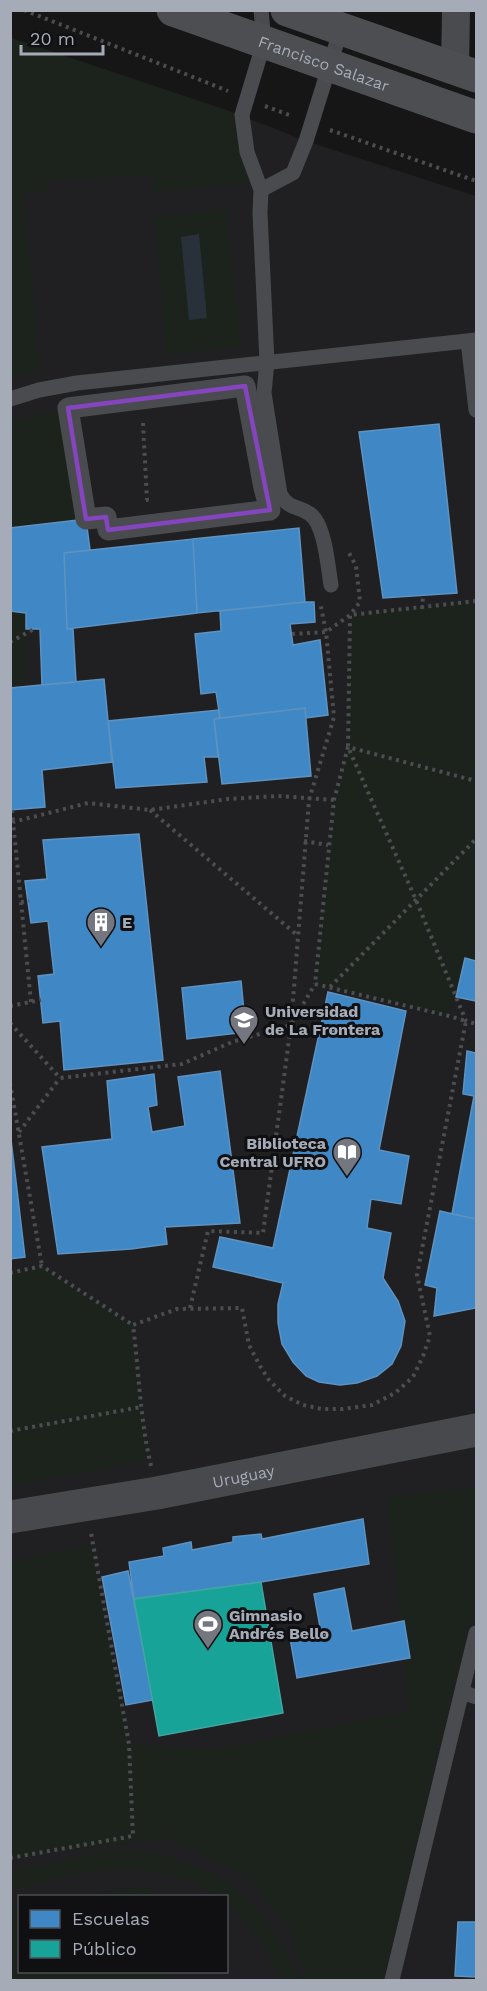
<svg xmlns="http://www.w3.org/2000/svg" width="487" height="1991" font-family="'Work Sans',sans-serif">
<rect width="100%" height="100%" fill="#161616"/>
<path fill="#202022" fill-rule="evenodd" d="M11 38 232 112 306 141 476 196V1980H11ZM20 1896H226V1972H20Z"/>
<path fill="#1c231d" d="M11 38 232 112 249 183 153 191V175L46 181 47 192 22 195 41 369 11 379Z
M227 209 240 346 166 355 155 217Z
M68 408 86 519 11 528 10 422Z
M476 601V961L465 959 449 1016 315 984 334 800 348 747 350 615Z
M11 611 26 613V683L11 684Z
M42 1266 133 1325 141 1407 149 1460 11 1486V1273Z
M476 1487V1595L383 1980H306L288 1925 246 1875 169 1838 71 1850 11 1860V1561L91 1545 129 1744 213 1750 409 1711 387 1498Z
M136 1851C217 1861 271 1904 299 1980H281C269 1950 251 1926 227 1904L226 1896C213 1896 205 1889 193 1883 180 1878 166 1874 153 1871 106 1862 56 1880 11 1890V1872L100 1852Z
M148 1885 150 1896H84Z
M19 1908 20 1972H164L166 1980H11V1910Z"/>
<path fill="#283139" d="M199 234 207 318 189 320 181 237Z"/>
<path fill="#3f88c5" stroke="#5e92c1" stroke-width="1.5" d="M439 424 457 593 383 598 359 432Z
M86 519 90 550 64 553 67 629H73L76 682 42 685 40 629H26V613L10 611V528Z
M299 528 305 602 197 613 193 539Z
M193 539 197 613 67 629 64 553Z
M305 602H314L315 622 290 624 293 645 320 640 328 715 306 718 305 708 220 718 216 692 201 694 195 634 221 631 220 611Z
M104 679 112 762 42 770 45 807 10 810V688Z
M305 708 311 776 222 784 214 719Z
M219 710 220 718 214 719 218 757H204L207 782 116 788 108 721Z
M139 834 163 1060 64 1070 60 1021 43 1023 38 976 54 974 48 921 31 923 25 881 47 879 43 840Z
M465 958 476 961V1001L456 997Z
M241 981 246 1032 187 1039 182 988Z
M328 992 406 1011 379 1150 409 1156 401 1204 371 1199 367 1228 391 1233 383 1278 398 1301 405 1321 401 1346 392 1364 377 1376 357 1383 340 1385 319 1382 306 1376 293 1362 282 1344 278 1323V1304L283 1283 213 1267 220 1237 273 1248Z
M467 1051 476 1053V1219L452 1214 474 1096 463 1094Z
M220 1071 240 1223 165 1227 167 1244 131 1249 58 1254 42 1147 112 1139 107 1081 154 1074 157 1105 148 1107 152 1132 185 1126 178 1077Z
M10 1131 25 1257 10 1259Z
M440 1211 476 1219V1308L434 1316 437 1288 425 1285Z
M363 1519 369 1564 261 1582 134 1599 129 1562 164 1556 163 1548 191 1542 192 1550 233 1542V1537L261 1534 262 1539Z
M128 1571 153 1700 126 1705 102 1577Z
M344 1588 352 1631 404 1621 410 1658 297 1678 289 1632 320 1627 314 1594Z
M458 1922H476V1977L455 1976Z"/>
<path fill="#17a398" stroke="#42a5a2" stroke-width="1.5" d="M261 1582 283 1713 159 1736 134 1599Z"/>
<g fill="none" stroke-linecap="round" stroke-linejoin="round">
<path stroke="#4c4d51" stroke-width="4" stroke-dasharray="3 4.5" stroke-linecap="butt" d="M24 10 228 91
M265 106 292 116
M330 130 476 181
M143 423 147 500H145
M476 601 350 615 348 747 416 900 466 1021 476 1024
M422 609 423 595
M292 634 326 632 350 615 360 602 356 566 349 553
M10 642 34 629
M12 810 13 822
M150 810 297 935
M304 841 328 845
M21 902 29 901
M330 987 476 839
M31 1002 13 822 88 803 150 810 228 799 278 796 334 800
M10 1006 41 1000
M10 1023 60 1078 182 1064 232 1042 291 1025 315 984
M10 1083 42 1266
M19 1132 60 1078
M10 1273 42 1266 133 1325
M190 1308 208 1231 263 1233 291 1025 309 800 334 717 326 632 320 602
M10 1431 141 1407
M151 1466C140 1420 139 1372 133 1325L177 1309 242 1308 249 1345 260 1366 269 1380 285 1396 303 1405 322 1409H343L372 1405 395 1393 413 1377 423 1356 430 1336 417 1275 466 1021 449 1016 315 984 334 800 348 747 476 781
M10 1858 133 1836 129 1744 91 1533"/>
<path stroke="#4a4b4f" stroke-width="15" d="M261 10 264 42 242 115 247 152 261 190 260 213 267 362 264 393 280 494C289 510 297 505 310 514 325 524 328 568 331 585
M261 190 293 173 306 141 341 29
M468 341 476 410
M10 399 39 390 77 383 476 340
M462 1692 476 1697
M392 1980 476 1633"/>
<path stroke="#4a4b4f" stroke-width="21" d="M245 386 264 488 270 510 108 530 106 517 86 519 68 408Z"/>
<path stroke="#4a4b4f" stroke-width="28" d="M455 69 456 10"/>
<path stroke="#48494d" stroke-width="33" id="s1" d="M10 1517 157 1493 476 1430"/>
<g stroke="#4c4e51" stroke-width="33">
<path id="s2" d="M173 10 476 117"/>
<path d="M287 10 476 76"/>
</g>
</g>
<path fill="none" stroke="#8445be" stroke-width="4.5" stroke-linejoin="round" d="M245 386 270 510 108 530 106 517 86 519 68 408Z"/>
<defs>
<g id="building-pin" transform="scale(1.5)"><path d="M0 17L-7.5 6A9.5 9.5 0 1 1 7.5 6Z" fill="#74777f" stroke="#101012"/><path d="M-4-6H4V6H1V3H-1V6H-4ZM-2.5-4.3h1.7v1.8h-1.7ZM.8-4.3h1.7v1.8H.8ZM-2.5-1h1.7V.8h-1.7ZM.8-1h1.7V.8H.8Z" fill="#fff"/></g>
<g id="university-pin" transform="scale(1.5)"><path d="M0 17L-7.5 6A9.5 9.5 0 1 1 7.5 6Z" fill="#74777f" stroke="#101012"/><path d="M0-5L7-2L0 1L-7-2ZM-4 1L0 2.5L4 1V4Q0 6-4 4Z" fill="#fff"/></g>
<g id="library-pin" transform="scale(1.5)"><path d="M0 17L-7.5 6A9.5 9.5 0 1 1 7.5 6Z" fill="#74777f" stroke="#101012"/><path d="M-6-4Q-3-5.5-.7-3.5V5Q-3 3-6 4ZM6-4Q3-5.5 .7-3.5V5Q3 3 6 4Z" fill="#fff"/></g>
<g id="stadium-pin" transform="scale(1.5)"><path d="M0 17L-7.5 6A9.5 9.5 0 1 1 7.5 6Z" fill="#74777f" stroke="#101012"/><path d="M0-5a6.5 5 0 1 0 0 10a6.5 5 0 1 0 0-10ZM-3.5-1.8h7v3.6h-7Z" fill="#fff"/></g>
</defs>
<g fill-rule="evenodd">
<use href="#building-pin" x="101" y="922"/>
<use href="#university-pin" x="244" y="1020"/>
<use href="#library-pin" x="347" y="1152"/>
<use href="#stadium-pin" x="208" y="1624"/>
</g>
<g text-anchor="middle" stroke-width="6" stroke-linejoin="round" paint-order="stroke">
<g font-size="16" fill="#a6abb8" stroke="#101012">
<text dy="6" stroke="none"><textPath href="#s2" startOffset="160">Francisco Salazar</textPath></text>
<text dy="6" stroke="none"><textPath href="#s1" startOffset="237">Uruguay</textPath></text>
</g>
<g font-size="16" font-weight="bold" fill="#a6abb8" stroke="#101012" text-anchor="start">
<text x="122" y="928">E</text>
<text x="265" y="1017">Universidad<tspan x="265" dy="18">de La Frontera</tspan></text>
<text x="326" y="1149" text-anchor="end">Biblioteca<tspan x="326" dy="18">Central UFRO</tspan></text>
<text x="229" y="1621">Gimnasio<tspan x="229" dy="18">Andrés Bello</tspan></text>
</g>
</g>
<rect width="487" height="1991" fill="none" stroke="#a6abb8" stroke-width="24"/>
<rect x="18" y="1895" width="210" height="78" fill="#101012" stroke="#4c4e54" stroke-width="1.5"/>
<rect x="30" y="1910" width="30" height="18" fill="#3f88c5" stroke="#4c4e54" stroke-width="1.5"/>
<text x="72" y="1925" font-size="18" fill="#a6abb8">Escuelas</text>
<rect x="30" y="1940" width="30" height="18" fill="#17a398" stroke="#4c4e54" stroke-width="1.5"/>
<text x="72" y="1955" font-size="18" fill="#a6abb8">Público</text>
<path d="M21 45v9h82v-9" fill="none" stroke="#a6abb8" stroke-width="3"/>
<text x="30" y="45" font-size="18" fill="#a6abb8" stroke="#101012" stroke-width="4.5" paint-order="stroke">20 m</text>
</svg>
